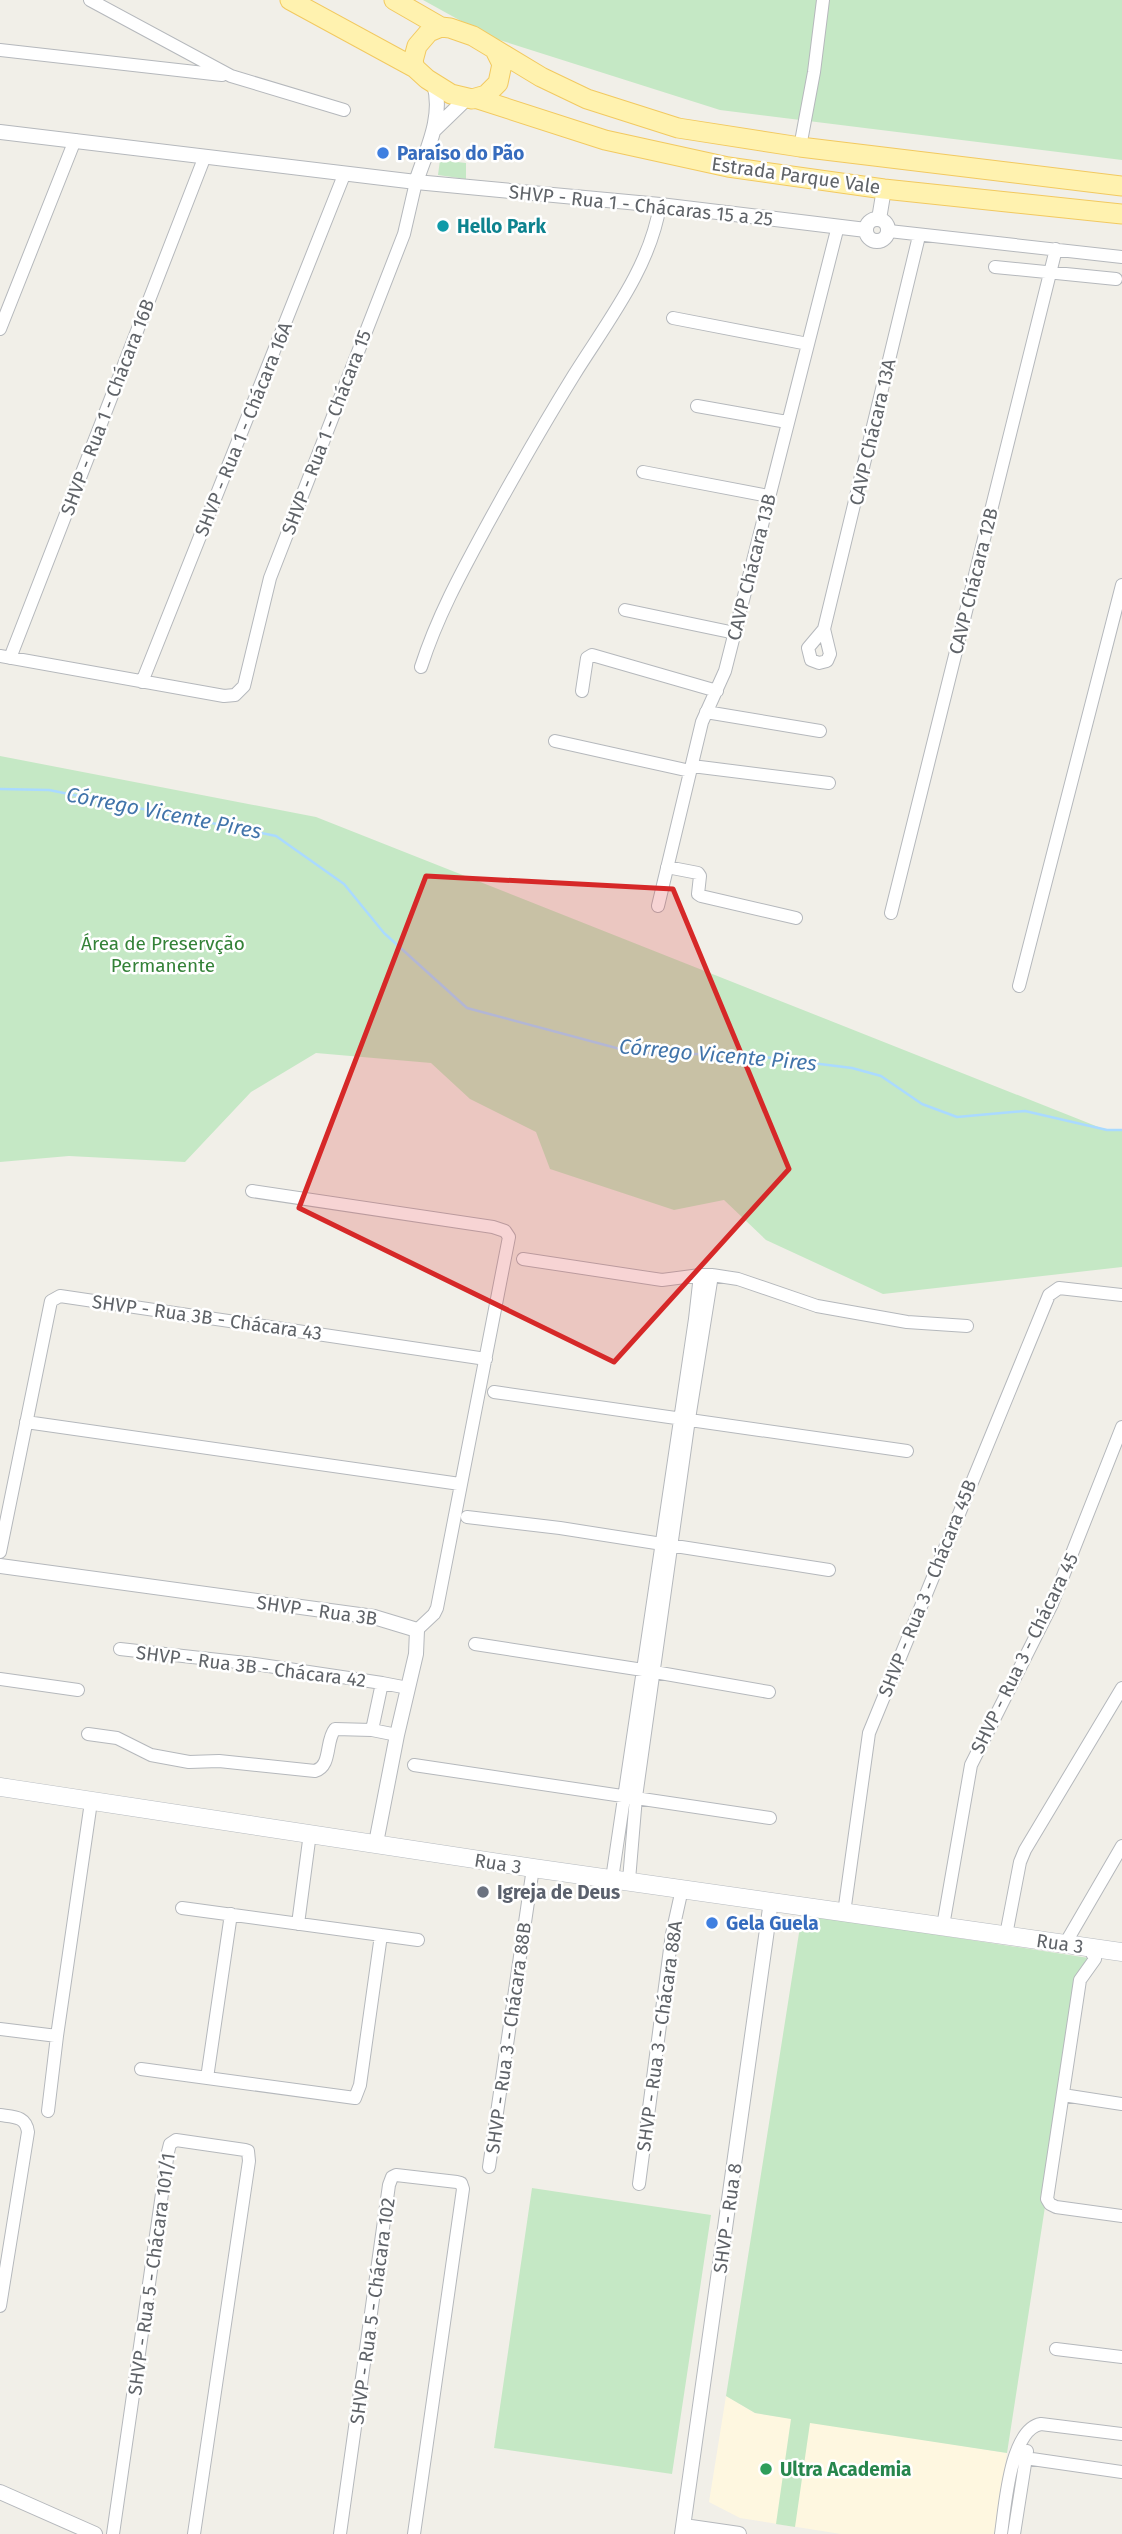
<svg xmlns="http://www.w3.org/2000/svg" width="1122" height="2534" font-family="'Fira Sans',sans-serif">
<rect width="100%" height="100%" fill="#f1efe8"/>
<path fill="#fef7e0" d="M726 2396 755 2413 1007 2453 995 2534H841L740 2518 709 2502Z"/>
<path fill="#c5e8c5" d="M423 0H1122V160L720 110 490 37Z
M440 160 466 163V179L438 175Z
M0 756 316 817 1106 1130H1122V1267L883 1294 766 1240 724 1200 674 1210 550 1169 536 1132 470 1099 431 1063 316 1053 251 1092 185 1162 69 1156 0 1162Z
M802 1914 1095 1959 1080 1980 1007 2453 810 2423 795 2527 776 2524 791 2419 755 2413 726 2396Z
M532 2188 711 2215 672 2474 494 2448Z"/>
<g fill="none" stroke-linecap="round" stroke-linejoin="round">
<path stroke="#aadaff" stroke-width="2.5" d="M0 789 49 790 276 836 344 884 384 933 467 1008 635 1053 749 1055 852 1068 881 1076 922 1104 957 1117 1025 1111 1107 1130H1122"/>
<g stroke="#b5b8bc" stroke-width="14">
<path id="minor" d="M90 0 231 76 344 110
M0 50 222 75
M800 147 814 72 823 0
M889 231 1122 257
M995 267 1116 279
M673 318 808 344
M0 329 75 140
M697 406 787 422
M643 472 768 496
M625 610 735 633
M824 629 808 648 811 660 819 663 827 661 830 654 824 629 919 236
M0 656 224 696 235 695 244 686 270 578 404 234 416 182
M10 658 205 156
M421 667C437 617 461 573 486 527 514 476 543 425 574 375 607 322 650 268 660 205
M142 682 344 175
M582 691 587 658 592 655 717 691
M706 712 820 731
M555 741 690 771
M692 766 829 783
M667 867 698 873 700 876 698 894 701 896 796 918
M658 906 702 722 725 671 838 226
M891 913 1056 249
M1019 986 1122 585
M252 1191 493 1227 505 1231 509 1237 437 1608 434 1614 417 1630
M523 1259 662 1280 700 1275H712L738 1279 817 1306 907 1322 967 1326
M494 1392 907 1451
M26 1422 460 1484
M467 1517 560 1528 829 1570
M0 1552 51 1301 60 1296 486 1359
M475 1644 643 1670 769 1692
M120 1649 255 1664 382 1683 372 1730
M0 1679 78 1690
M382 1683 408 1688
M88 1734 117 1738 151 1755 189 1762 219 1761 315 1771C332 1766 325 1741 335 1729L372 1730 397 1735
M414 1765 770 1818
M612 1879 695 1319 700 1275
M629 1880 636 1797 689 1419 712 1275
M182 1908 418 1940
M844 1913 869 1733 1049 1295 1059 1288 1122 1295
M298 1924 310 1833
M943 1926 971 1765 1052 1604 1122 1427
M1006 1935 1020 1862 1025 1850 1122 1688
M1065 1944 1122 1846
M1089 1947 1095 1959 1080 1980 1047 2199 1050 2204 1056 2207 1122 2216
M0 2029 57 2036
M141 2069 355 2098 360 2085 381 1935
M207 2078 231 1914
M1063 2095 1122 2104
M48 2111 57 2036 91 1802
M0 2115C14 2117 26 2116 28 2132L0 2306
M489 2167 533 1868
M639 2184 672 1934 682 1889
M1056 2349 1122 2357
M1025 2458 1122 2472
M113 2534 168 2152 170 2144 176 2140 245 2150 248 2151 249 2161 194 2534
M340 2534 389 2185 392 2177 396 2175 457 2182 461 2183 463 2189 414 2534
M1001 2534C1005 2507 1010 2429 1041 2424L1122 2434
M1014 2534 1027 2451"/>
</g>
<g stroke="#b5b8bc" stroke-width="16">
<path id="tertiary" d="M434 130 466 99
M0 132 416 182C426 151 444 117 434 84
M416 182 660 205 866 230
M866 230a11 11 0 1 1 22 0a11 11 0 1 1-22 0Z
M879 219 884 189
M0 1566 374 1617 417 1630 416 1654 397 1735 376 1843
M0 2492 95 2534
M684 2526 739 2534
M682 2534 771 1901"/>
</g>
<g stroke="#b6babf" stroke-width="19">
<path id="secondary" d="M0 1787 533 1868 1122 1952"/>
</g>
<g stroke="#f2c960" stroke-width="21">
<path id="primary" d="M290 0 415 68
M394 0 441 27
M496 52 502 64 498 83 486 95 472 99 451 94 427 79 415 68 413 61 417 46 429 32 441 27 450 28 473 36 541 77 587 99 678 128 800 147 1122 186
M478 99 605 140 728 167 884 189 1122 214"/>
</g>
<use href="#minor" stroke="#fff" stroke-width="12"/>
<use href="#tertiary" stroke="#fff" stroke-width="14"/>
<use href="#secondary" stroke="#fff" stroke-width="18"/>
<use href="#primary" stroke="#fff2af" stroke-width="19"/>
</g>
<path fill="#d62828" fill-opacity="0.2" stroke="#d62828" stroke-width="5" stroke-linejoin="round" d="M426 876 673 889 789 1169 614 1362 299 1208Z"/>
<g fill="#3f7fe0" stroke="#fff" stroke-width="2.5">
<circle cx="383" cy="153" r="7"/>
<circle cx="712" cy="1923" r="7"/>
</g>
<circle fill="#0f9aa8" stroke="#fff" stroke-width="2.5" cx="443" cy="226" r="7"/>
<circle fill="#6b7280" stroke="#fff" stroke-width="2.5" cx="483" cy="1892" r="7"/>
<circle fill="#2e9e5b" stroke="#fff" stroke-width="2.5" cx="766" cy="2469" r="7"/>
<g text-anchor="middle" stroke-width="5" stroke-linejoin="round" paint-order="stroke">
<g font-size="19" font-weight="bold" fill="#366cbe" stroke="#fff" text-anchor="start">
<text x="397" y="160">Paraíso do Pão</text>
<text x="726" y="1930">Gela Guela</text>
</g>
<g font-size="19" fill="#5f6368" stroke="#fff">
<text transform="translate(796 175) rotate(8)" y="7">Estrada Parque Vale</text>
<text transform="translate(641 205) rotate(6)" y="7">SHVP - Rua 1 - Chácaras 15 a 25</text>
<text transform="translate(107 407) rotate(-69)" y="7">SHVP - Rua 1 - Chácara 16B</text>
<text transform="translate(243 429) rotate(-68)" y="7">SHVP - Rua 1 - Chácara 16A</text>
<text transform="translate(326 432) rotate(-69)" y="7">SHVP - Rua 1 - Chácara 15</text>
<text transform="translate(872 432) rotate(-77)" y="7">CAVP Chácara 13A</text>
<text transform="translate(751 567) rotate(-76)" y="7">CAVP Chácara 13B</text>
<text transform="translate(973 581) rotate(-76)" y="7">CAVP Chácara 12B</text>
<text transform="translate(207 1317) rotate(8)" y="7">SHVP - Rua 3B - Chácara 43</text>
<text transform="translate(927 1588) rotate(-68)" y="7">SHVP - Rua 3 - Chácara 45B</text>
<text transform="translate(317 1610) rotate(8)" y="7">SHVP - Rua 3B</text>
<text transform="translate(1024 1653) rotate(-64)" y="7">SHVP - Rua 3 - Chácara 45</text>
<text transform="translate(251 1666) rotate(7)" y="7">SHVP - Rua 3B - Chácara 42</text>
<text transform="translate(498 1863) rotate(9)" y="7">Rua 3</text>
<text transform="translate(1060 1943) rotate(8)" y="7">Rua 3</text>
<text transform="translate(659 2036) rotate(-82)" y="7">SHVP - Rua 3 - Chácara 88A</text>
<text transform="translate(508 2038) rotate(-82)" y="7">SHVP - Rua 3 - Chácara 88B</text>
<text transform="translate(727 2218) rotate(-82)" y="7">SHVP - Rua 8</text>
<text transform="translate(151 2274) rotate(-82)" y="7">SHVP - Rua 5 - Chácara 101/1</text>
<text transform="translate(372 2311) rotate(-82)" y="7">SHVP - Rua 5 - Chácara 102</text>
</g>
<g font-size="19" font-weight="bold" fill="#0d838f" stroke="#fff" text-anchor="start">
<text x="457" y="233">Hello Park</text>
</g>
<g font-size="19" fill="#348238" stroke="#fff">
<text x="163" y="950">Área de Preservção<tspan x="163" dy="22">Permanente</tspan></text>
</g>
<g font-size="19" font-weight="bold" fill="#5b616d" stroke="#fff" text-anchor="start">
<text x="497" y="1899">Igreja de Deus</text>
</g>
<g font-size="19" font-weight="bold" fill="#27864d" stroke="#fff" text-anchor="start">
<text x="780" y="2476">Ultra Academia</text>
</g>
<g font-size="21" font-style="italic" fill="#4174aa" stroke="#fff">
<text transform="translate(164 813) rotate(11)" y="7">Córrego Vicente Pires</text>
<text transform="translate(718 1055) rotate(5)" y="7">Córrego Vicente Pires</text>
</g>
</g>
</svg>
